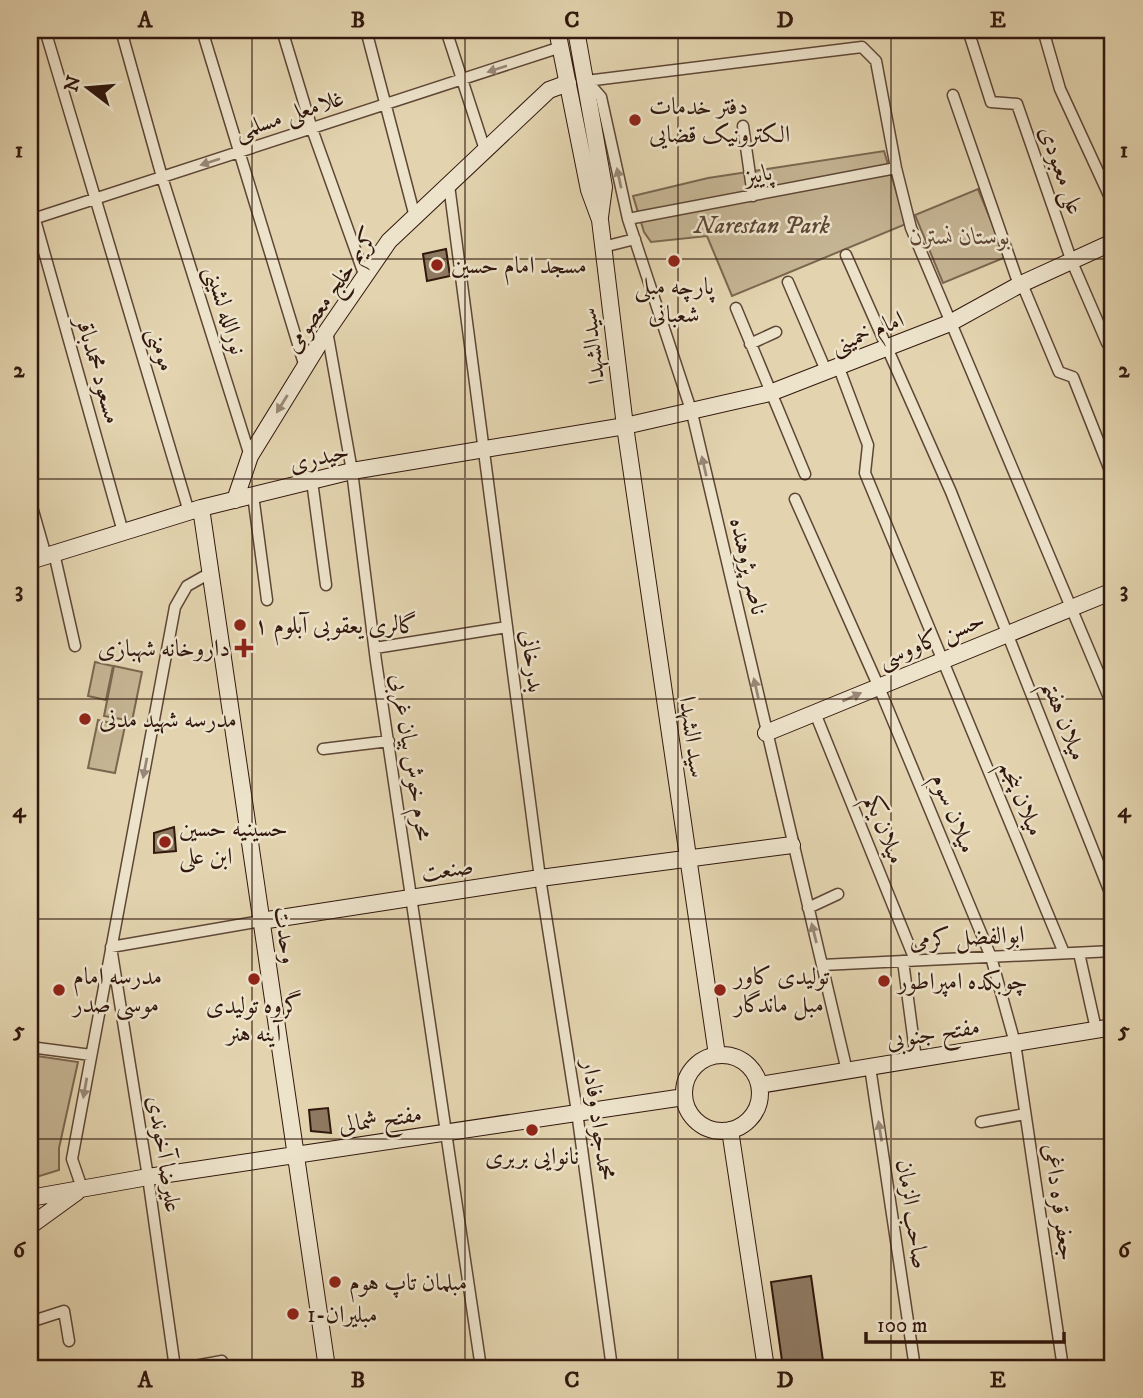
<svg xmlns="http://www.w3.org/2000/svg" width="1143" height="1398" font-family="'IM FELL DW Pica',Amiri,serif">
<rect width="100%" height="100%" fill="#e3d4af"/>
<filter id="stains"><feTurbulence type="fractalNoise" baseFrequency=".00286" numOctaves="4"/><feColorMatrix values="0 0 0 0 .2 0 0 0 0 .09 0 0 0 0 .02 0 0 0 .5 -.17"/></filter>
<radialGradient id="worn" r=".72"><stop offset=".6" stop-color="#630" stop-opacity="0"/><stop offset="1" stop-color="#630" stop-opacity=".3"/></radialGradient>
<path fill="#c5b493" stroke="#7b6650" stroke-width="2" d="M884 151 906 224 732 296 707 236 651 242 644 232 633 196 708 178Z
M978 189 1006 257 943 283 915 215Z
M95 662 113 666 106 700 88 696Z
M114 666 142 672 132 721 104 716Z
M98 720 125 726 115 773 88 768Z
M30 1055 78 1062 59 1148V1170L30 1179Z"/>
<path fill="#8e7961" stroke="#31170d" stroke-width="2" d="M446 249 450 276 427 281 423 254Z
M174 827 176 851 154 853V833Z
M328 1108 331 1133 311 1131 309 1110Z
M811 1276 824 1368H783L771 1282Z"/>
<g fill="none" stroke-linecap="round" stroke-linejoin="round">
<g stroke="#5e4636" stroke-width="13">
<path id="street" d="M45 30 189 512
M121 30 162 177 250 456
M202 30 305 367
M282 30 312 129 365 277
M366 30 415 217
M446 30 485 150
M968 30 991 102 1017 104 1072 262 1107 343
M1043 30 1060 89 1113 204
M586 81 862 47 876 61 896 168 911 228 1113 707
M587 81 601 97 628 219 692 413 847 1071
M953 95 1019 285 1025 291 1059 372 1073 377 1113 478
M743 126 753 196
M449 185 540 878 577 1112 612 1368
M30 202 123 532
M628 219 896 168
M30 220 561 47
M603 247 635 239
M846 255 951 492 1113 900
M788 282 827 373
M736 308 805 474
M327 331 352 471 376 661 481 1368
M750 344 776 332
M839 368 868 445 865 473 1064 953
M312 481 326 585
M253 495 267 600
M795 499 878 685 991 957 1015 1043 1063 1368
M30 500 46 556
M54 553 75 646
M375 648 507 627
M815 713 915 960
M323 749 389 741
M808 908 838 894
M1079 953 1096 1029
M903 961 916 1059
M822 965 1113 951
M30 1047 91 1055
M870 1067 915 1368
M981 1122 1025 1114
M82 1188 72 1159 175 607 187 586 210 573
M30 1322 64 1311 69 1341
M30 1350 32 1368
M175 1368 148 1177 111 947 261 921
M184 1368 222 1361"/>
</g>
<g stroke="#31170d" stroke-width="18">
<path id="secondary" d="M557 30 589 190 600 220 625 426 717 1055
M576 30 604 187 600 217
M235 500 250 456 327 331 389 241 549 90 568 83
M201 508 327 1368
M30 561 201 508 352 471 625 426 770 393 950 323 1019 285 1113 242
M766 733 1113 591
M261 921 540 878 792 845
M684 1093a38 38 0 1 1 76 0a38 38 0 1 1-76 0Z
M759 1085 1113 1027
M730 1130 766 1368
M30 1198 148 1177 684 1097
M30 1226 77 1192"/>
</g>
<use href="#street" stroke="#ede3cb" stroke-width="10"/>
<use href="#secondary" stroke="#ede3cb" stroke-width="16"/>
</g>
<defs><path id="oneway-solid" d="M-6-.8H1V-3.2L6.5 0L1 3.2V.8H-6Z" transform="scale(1.75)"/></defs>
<g fill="#988776">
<use href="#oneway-solid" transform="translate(497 69) rotate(162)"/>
<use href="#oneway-solid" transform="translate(210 162) rotate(162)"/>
<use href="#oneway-solid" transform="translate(619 178) rotate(-102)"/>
<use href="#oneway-solid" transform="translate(282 404) rotate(122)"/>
<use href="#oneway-solid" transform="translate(704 466) rotate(-103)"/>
<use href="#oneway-solid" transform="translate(756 688) rotate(-103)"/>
<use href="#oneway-solid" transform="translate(852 697) rotate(-24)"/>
<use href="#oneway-solid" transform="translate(145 768) rotate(101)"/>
<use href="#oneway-solid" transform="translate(814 933) rotate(-104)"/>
<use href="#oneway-solid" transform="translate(85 1088) rotate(100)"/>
<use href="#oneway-solid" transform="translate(880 1131) rotate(-99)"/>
</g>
<path fill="none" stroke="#31170d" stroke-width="2" stroke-opacity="0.55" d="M252 30V1368M465 30V1368M678 30V1368M891 30V1368M30 259H1113M30 479H1113M30 699H1113M30 919H1113M30 1139H1113"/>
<g fill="#8f2418" stroke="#ede3cb" stroke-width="2.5">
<circle cx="635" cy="120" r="7"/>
<circle cx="674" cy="261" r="7"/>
<circle cx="437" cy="265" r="7"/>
<circle cx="240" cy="625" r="7"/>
<path d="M240.5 637.5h7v7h7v7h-7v7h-7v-7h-7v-7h7z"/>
<circle cx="85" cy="719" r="7"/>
<circle cx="165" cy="842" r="7"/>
<circle cx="254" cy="979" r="7"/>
<circle cx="884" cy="981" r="7"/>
<circle cx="59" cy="990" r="7"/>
<circle cx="720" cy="990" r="7"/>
<circle cx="532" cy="1130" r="7"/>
<circle cx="335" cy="1282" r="7"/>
<circle cx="293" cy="1314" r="7"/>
</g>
<g text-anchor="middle" stroke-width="5" stroke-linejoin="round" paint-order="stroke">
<g font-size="24" fill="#31170d" stroke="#ede3cb" text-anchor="start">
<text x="649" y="114">دفتر خدمات<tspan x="649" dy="28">الکترونیک قضایی</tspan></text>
<text x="451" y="273">مسجد امام حسین</text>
<text x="674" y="294" text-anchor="middle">پارچه مبلی<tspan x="674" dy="28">شعبانی</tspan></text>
<text x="254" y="633">گالری یعقوبی آبلوم ۱</text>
<text x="230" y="656" text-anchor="end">داروخانه شهبازی</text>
<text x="99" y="727">مدرسه شهید مدنی</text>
<text x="179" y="836">حسینیه حسین<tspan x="179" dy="28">ابن علی</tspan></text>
<text x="73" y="984">مدرسه امام<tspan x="73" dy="28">موسی صدر</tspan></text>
<text x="734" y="984">تولیدی کاور<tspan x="734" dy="28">مبل ماندگار</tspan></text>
<text x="898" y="989">چوبکده امپراطور</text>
<text x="254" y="1013" text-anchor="middle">گروه تولیدی<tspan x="254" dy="28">آینه هنر</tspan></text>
<text x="532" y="1164" text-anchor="middle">نانوایی بربری</text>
<text x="349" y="1290">مبلمان تاپ هوم</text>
<text x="307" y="1322">مبلیران-1</text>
</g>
<g font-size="24" fill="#31170d" stroke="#ede3cb">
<text transform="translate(289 114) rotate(-18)" y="8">غلامعلی مسلمی</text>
<text transform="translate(1062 170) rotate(71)" y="8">علی معبودی</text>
<text transform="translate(758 174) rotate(-11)" y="8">پاییز</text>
<text transform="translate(331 290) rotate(-55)" y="8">کریم خلج معصومی</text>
<text transform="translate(226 310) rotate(73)" y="8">نورالله لشینی</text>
<text transform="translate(867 332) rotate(-22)" y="8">امام خمینی</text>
<text transform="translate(592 346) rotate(-97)" y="8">سیدالشهدا</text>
<text transform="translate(162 349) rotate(73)" y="8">مومنی</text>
<text transform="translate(99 370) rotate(74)" y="8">مسعود محمدباقر</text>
<text transform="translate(319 457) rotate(-13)" y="8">حیدری</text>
<text transform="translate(749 566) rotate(77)" y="8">ناصر پژوهنده</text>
<text transform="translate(931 639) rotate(-22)" y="8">حسن کاووسی</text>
<text transform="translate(533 661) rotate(83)" y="8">بدرخانی</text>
<text transform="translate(1065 720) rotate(69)" y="8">میلان هفتم</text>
<text transform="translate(693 737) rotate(82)" y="8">سید الشهدا</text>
<text transform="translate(412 757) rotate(81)" y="8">محرم خوش بیان غربی</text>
<text transform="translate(1022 798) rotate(67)" y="8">میلان پنجم</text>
<text transform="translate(954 813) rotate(68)" y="8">میلان سوم</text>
<text transform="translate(885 829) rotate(68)" y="8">میلان یکم</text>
<text transform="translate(447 869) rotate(-9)" y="8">صنعت</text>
<text transform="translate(286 935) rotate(82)" y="8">وحدت</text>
<text transform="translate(967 937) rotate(-3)" y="8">ابوالفضل کرمی</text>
<text transform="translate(933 1033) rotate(-9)" y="8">مفتح جنوبی</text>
<text transform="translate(380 1119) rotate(-8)" y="8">مفتح شمالی</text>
<text transform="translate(599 1120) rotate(82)" y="8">محمدجواد وفادار</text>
<text transform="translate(165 1154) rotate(81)" y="8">علیرضا آخوندی</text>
<text transform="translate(1060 1202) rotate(82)" y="8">جعفر قره داغی</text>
<text transform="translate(913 1214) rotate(81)" y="8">صاحب الزمان</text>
</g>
<g font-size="24" font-style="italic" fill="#5d4635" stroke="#ede3cb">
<text x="762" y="233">Narestan Park</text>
<text x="960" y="244">بوستان نسترن</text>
</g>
</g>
<rect width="1143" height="1398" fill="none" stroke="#e3d4af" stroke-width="77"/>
<g transform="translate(88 88) rotate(286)" stroke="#ede3cb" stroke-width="5" paint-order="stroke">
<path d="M0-5L12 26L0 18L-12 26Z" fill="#31170d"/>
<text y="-10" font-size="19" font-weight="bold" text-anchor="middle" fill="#31170d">N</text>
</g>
<path d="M866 1332v10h198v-10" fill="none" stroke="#31170d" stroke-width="3.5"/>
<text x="877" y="1332" font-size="21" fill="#31170d" stroke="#ede3cb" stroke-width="5" paint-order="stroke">100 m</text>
<rect x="38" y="38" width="1066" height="1322" fill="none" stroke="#31170d" stroke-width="2.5"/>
<g font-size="23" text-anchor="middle" font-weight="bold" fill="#31170d">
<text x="145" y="27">A</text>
<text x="358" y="27">B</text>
<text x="572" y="27">C</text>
<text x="785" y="27">D</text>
<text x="998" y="27">E</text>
<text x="19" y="157">1</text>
<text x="1124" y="157">1</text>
<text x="19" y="377">2</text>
<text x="1124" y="377">2</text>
<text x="19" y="597">3</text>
<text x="1124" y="597">3</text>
<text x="19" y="817">4</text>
<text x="1124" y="817">4</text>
<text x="19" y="1037">5</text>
<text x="1124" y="1037">5</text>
<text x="19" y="1257">6</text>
<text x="1124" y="1257">6</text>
<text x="145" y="1387">A</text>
<text x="358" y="1387">B</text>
<text x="572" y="1387">C</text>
<text x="785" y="1387">D</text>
<text x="998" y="1387">E</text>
</g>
<rect width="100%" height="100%" filter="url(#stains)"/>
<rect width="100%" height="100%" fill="url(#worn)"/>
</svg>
